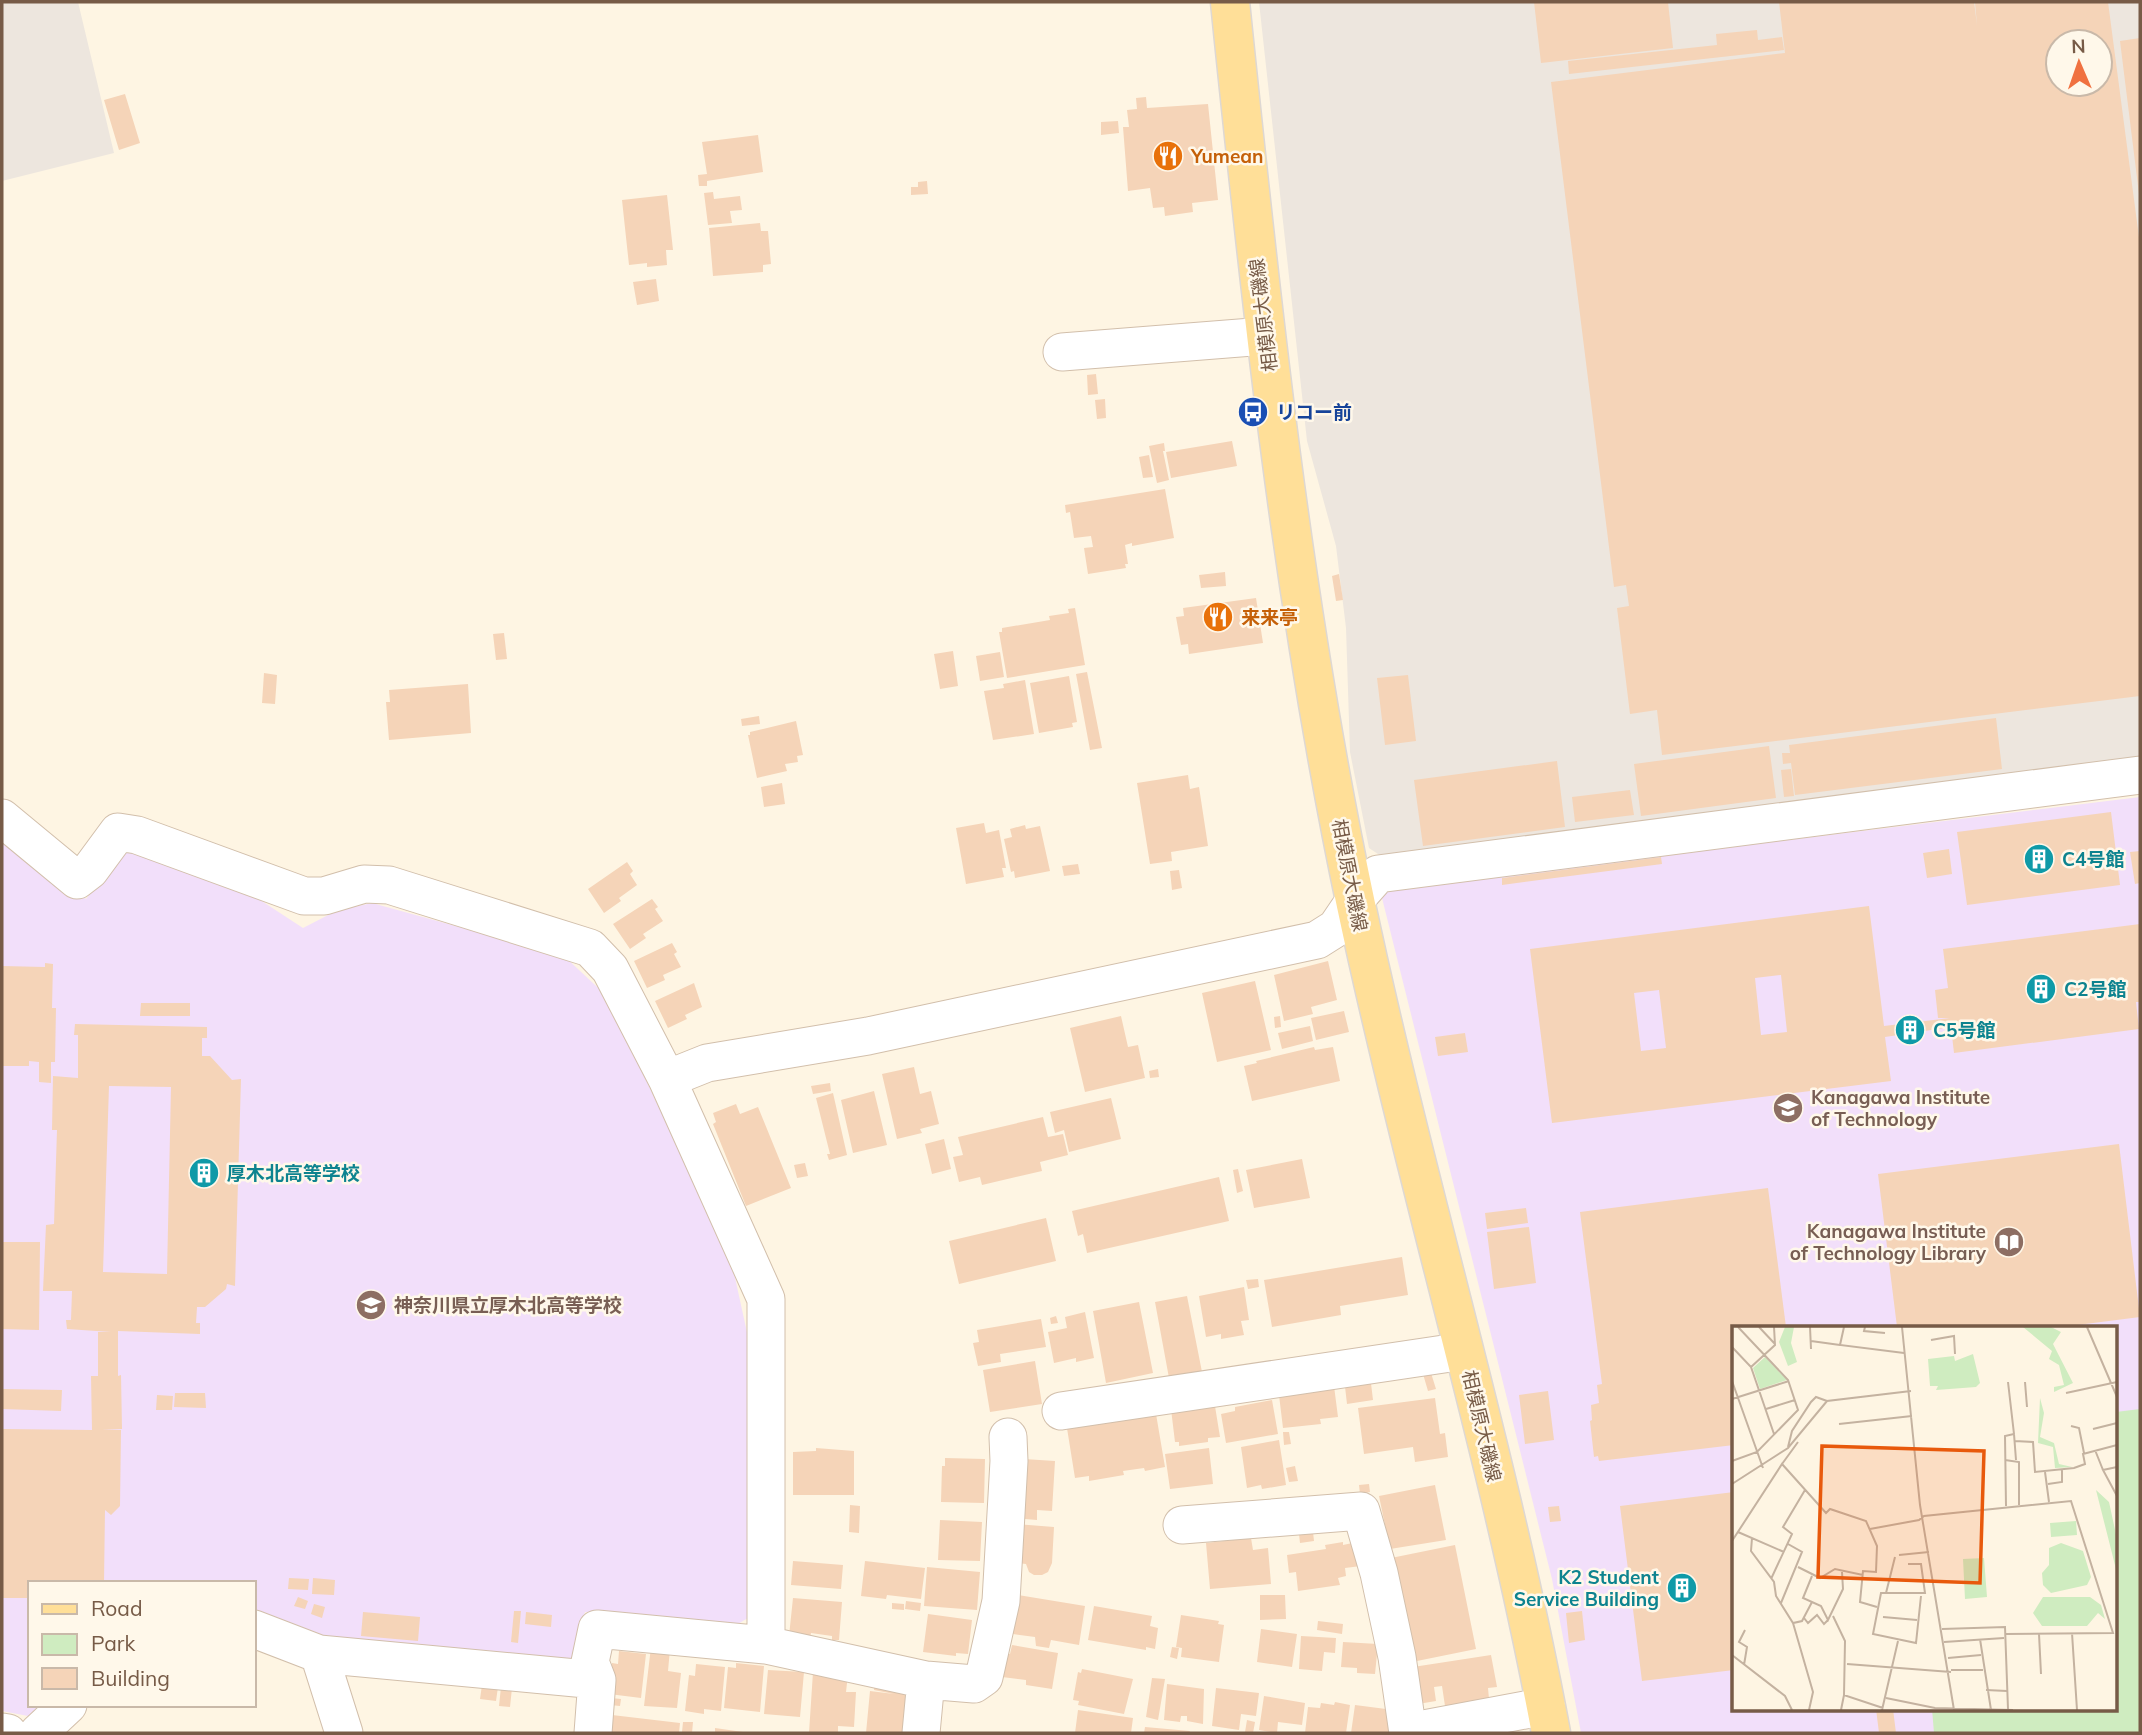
<svg xmlns="http://www.w3.org/2000/svg" width="2142" height="1735" font-family="Mulish,'Noto Sans JP',sans-serif">
<rect width="100%" height="100%" fill="#fef5e3"/>
<path fill="#ede6de" fill-rule="evenodd" d="M2 2H78L114 153 2 181Z
M1259 2H2140V763L1384 858 1369 848 1350 752 1346 628 1336 546 1307 441ZM2058 42H2100V84H2058Z"/>
<path fill="#f2dffa" fill-rule="evenodd" d="M2140 797V1733H1581L1552 1579 1380 890ZM1734 1327H2116V1709H1734Z
M2 833 86 899 122 852 138 849 251 894 303 928 336 911 372 903 564 956 609 998 658 1106 679 1119 727 1241 755 1369V1614L736 1625 585 1612 574 1656 563 1667 320 1640 254 1612V1583H30V1705H40L28 1716 2 1711Z"/>
<path fill="#cfecc0" d="M2140 1409V1733H1934L1932 1709H2116V1412Z"/>
<path fill="#f5d4b8" fill-rule="evenodd" d="M1534 2H1668L1673 48 1541 63Z
M1779 2H1974L1977 25 1975 2H2108L2140 245V696L1662 755 1657 710 1630 714 1617 608 1629 606 1626 585 1614 587 1551 82 1785 53ZM2058 42H2100V84H2058Z
M1757 30 1758 40 1782 37 1784 50 1569 74 1568 61 1717 45 1716 34Z
M2140 38V194H2139L2120 41Z
M125 94 140 143 119 150 104 100Z
M1146 97 1147 108 1208 104 1218 200 1192 203 1193 212 1165 216 1164 207 1153 208 1150 188 1128 191 1123 127H1129L1127 110 1137 109 1136 98Z
M1118 121 1119 133 1101 135V122Z
M758 135 763 172 707 181V186H699L698 175 707 174 702 142Z
M927 181 928 194 911 195V187H918V182Z
M713 192 714 199 740 196 742 210 730 211 732 223 708 225 704 193Z
M667 195 673 250H666L667 265 647 267V263L629 265 622 200Z
M760 223 761 231H768L771 264 763 265V272L713 276 709 228Z
M656 279 659 301 637 305 633 282Z
M1096 374 1098 394 1088 395 1087 375Z
M1105 399 1106 418 1097 419 1095 400Z
M1232 441 1237 466 1171 478 1166 452Z
M1164 443 1165 451H1163L1169 480 1157 483 1149 446Z
M1149 455 1153 477 1143 478 1139 457Z
M1165 489 1174 538 1132 546V543L1125 545 1128 564H1125L1126 568 1088 574 1084 548 1093 547 1091 536 1074 538 1070 512 1066 513 1065 505Z
M1225 572 1226 586 1201 588 1199 575Z
M1339 574 1343 600 1336 601 1332 576Z
M1256 598 1263 643 1189 654 1188 644 1181 645 1176 617 1184 616 1183 608Z
M1075 608 1085 665 1007 678 999 632H1002V628L1050 620 1049 616 1069 613 1068 609Z
M504 633 507 659 496 660 493 634Z
M953 651 958 686 940 689 934 654Z
M1000 652 1004 677 980 681 976 656Z
M1087 672 1102 748 1090 750 1076 674Z
M264 673 277 675 275 704 262 703Z
M1408 675 1416 741 1385 745 1377 678Z
M1069 676 1077 722 1072 723 1073 727 1039 733 1030 683Z
M1025 680 1034 734 993 740 984 691 1004 688 1003 684Z
M468 684 471 733 389 740 386 702H390L389 690Z
M759 716 760 724 742 726 741 719Z
M1996 718 2002 769 1795 795 1791 763 1783 764 1782 753H1790L1789 745Z
M796 721 803 755 797 756 798 762 785 764 787 771 757 778 748 735H750V732Z
M1769 746 1776 798 1641 816 1634 764Z
M1557 761 1565 827 1423 846 1414 780Z
M1791 769 1794 796 1784 797 1781 770Z
M1188 775 1190 789 1199 787 1208 846 1171 852 1172 861 1150 864 1137 783Z
M782 783 785 804 764 807 761 787Z
M1630 790 1634 815 1575 822 1572 797Z
M2111 812 2120 885 1967 905 1957 832Z
M984 823 986 833 999 830 1006 868H1002L1004 877 966 884 956 828Z
M1025 825 1026 829 1040 826 1050 871 1015 878 1014 871 1011 872 1004 839 1012 837 1010 829Z
M1949 849 1952 874 1927 878 1923 853Z
M2140 851V883L2135 884 2130 852Z
M1661 857 1662 864 1502 885V878Z
M627 862 633 871 630 874 637 885 619 898 621 901 604 913 588 889Z
M1078 864 1080 874 1064 876 1062 866Z
M1179 870 1182 888 1172 890 1170 871Z
M652 899 658 907 655 909 663 921 643 934 646 938 630 949 613 924Z
M1869 906 1884 1026 1950 1018H1938L1935 990 1948 988 1943 949 2140 924V1002H2136L2139 1029 1954 1053 1951 1027 1885 1037 1891 1081 1552 1123 1530 949ZM1781 975 1787 1032 1761 1035 1755 978ZM1659 990 1666 1048 1641 1051 1634 993Z
M672 943 677 952 674 954 681 967 663 975 665 980 647 988 634 961Z
M1328 961 1337 1000 1311 1007 1313 1014 1284 1021 1274 975Z
M45 963 53 964 52 1008H56L55 1062H51V1083L39 1082V1062L29 1061V1066H2V966L45 967Z
M1255 981 1271 1050 1217 1062 1202 993Z
M694 983 702 1007 685 1015 687 1019 668 1028 655 1001Z
M141 1003H190V1016H140Z
M1344 1011 1349 1032 1316 1040 1311 1018Z
M1121 1016 1128 1047 1138 1045 1145 1078 1085 1092 1070 1028Z
M1280 1016 1281 1027 1275 1028 1274 1017Z
M75 1024 207 1027V1038H202V1056H210L232 1080 241 1079 235 1286 227 1284 226 1289 205 1307H197L196 1323H200V1334L118 1331V1376L121 1375 122 1429 102 1430H121L120 1506 111 1515 105 1510 104 1583H30V1598H2V1429L92 1430 91 1376H98V1332H111L67 1329 66 1320H71L72 1291H43L46 1225 54 1224 57 1130H52L53 1076 78 1078V1035H74ZM109 1086 171 1087 167 1274 103 1272Z
M1310 1026 1313 1041 1282 1049 1278 1033Z
M1465 1033 1468 1052 1438 1056 1435 1037Z
M1314 1047 1315 1050 1333 1047 1340 1081 1252 1101 1244 1066 1257 1063 1256 1061Z
M914 1067 920 1094 931 1091 939 1124 920 1129 922 1133 897 1139 882 1074Z
M1158 1069 1159 1077 1150 1078 1149 1071Z
M830 1083 831 1091 813 1094 811 1086Z
M874 1091 887 1145 853 1153 841 1100Z
M833 1093 847 1155 829 1160 827 1154H830L816 1098Z
M1111 1098 1121 1139 1069 1152 1064 1130 1055 1133 1050 1112Z
M736 1104 740 1114 758 1107 791 1188 746 1206 713 1124 716 1122 713 1113Z
M1043 1117 1048 1137 1063 1134 1068 1155 1040 1162 1042 1171 982 1185 980 1177 959 1182 953 1157 963 1155 958 1137Z
M944 1139 951 1169 932 1174 925 1144Z
M2119 1144 2140 1317 2062 1327H1897L1878 1174Z
M1302 1159 1310 1198 1254 1208 1246 1170Z
M805 1163 808 1176 797 1178 794 1165Z
M1238 1169 1243 1191 1237 1193 1233 1170Z
M1219 1177 1229 1221 1087 1253 1083 1234 1078 1236 1072 1211Z
M1768 1188 1786 1327H1734V1445L1599 1461 1598 1456 1594 1457 1590 1421 1592 1420 1591 1405 1599 1403 1597 1385 1602 1384 1580 1212Z
M1526 1208 1528 1223 1487 1229 1485 1213Z
M1046 1218 1056 1261 959 1284 949 1241Z
M1529 1227 1536 1283 1494 1289 1487 1232Z
M2 1242H40L39 1330 2 1329Z
M1402 1257 1408 1295 1340 1306 1341 1315 1272 1327 1264 1280Z
M1258 1279 1259 1287 1248 1289 1246 1280Z
M1244 1287 1249 1320 1241 1321 1244 1335 1221 1339V1334L1206 1337 1199 1296Z
M1187 1296 1202 1372 1169 1378 1155 1302Z
M1139 1302 1153 1373 1106 1383 1093 1311Z
M1085 1312 1094 1358 1076 1362V1358L1054 1363 1048 1332 1067 1328 1065 1317Z
M1056 1316 1058 1323 1051 1324 1050 1318Z
M1041 1319 1046 1347 1000 1354 1001 1362 978 1366 973 1343 979 1342 977 1330Z
M1035 1361 1042 1404 990 1412 983 1370Z
M1431 1373 1436 1389 1428 1391 1423 1374Z
M1370 1375 1373 1400 1347 1404 1344 1378Z
M1334 1386 1338 1417 1320 1419 1321 1424 1283 1428 1278 1387Z
M2 1389 62 1390 61 1411 2 1409Z
M1548 1391 1554 1440 1525 1444 1519 1395Z
M175 1393H205L206 1408 174 1407Z
M157 1395 173 1396 172 1410H156Z
M1435 1398 1440 1434 1445 1433 1448 1457 1415 1462 1413 1447 1364 1454 1358 1408Z
M1214 1400 1220 1437 1208 1438V1442L1179 1446V1442H1175L1171 1409Z
M1272 1400 1278 1434 1226 1443 1221 1414 1235 1411V1407Z
M1155 1408 1165 1467 1145 1471 1144 1468 1123 1471 1124 1475 1089 1481V1476L1075 1478 1066 1422Z
M1283 1432H1289L1291 1444 1284 1445Z
M1279 1440 1286 1485 1262 1489 1261 1485 1247 1488 1241 1447Z
M816 1448 854 1451V1495H793V1452L816 1451Z
M1209 1448 1213 1484 1170 1489 1165 1454Z
M945 1458 985 1459 984 1503 941 1502 942 1466H945Z
M1024 1459 1055 1461 1052 1511 1037 1510V1520L1014 1518Z
M1295 1466 1298 1481 1289 1482 1286 1468Z
M1369 1484 1370 1492 1360 1494 1359 1485Z
M1435 1485 1446 1540 1390 1549 1379 1496Z
M1734 1492V1670L1642 1681 1620 1506Z
M850 1505 860 1506 859 1533 849 1532Z
M1559 1506 1561 1521 1550 1522 1548 1507Z
M940 1520 982 1522 980 1561 938 1560Z
M1015 1524 1054 1527 1052 1563 1048 1572 1042 1575H1034L1029 1572 1026 1564 1017 1563Z
M1313 1532 1314 1541 1300 1543 1299 1534Z
M1251 1538 1253 1550 1268 1548 1271 1584 1210 1589 1206 1543Z
M1343 1542V1545L1357 1542 1361 1566 1345 1568 1346 1576 1338 1578 1340 1585 1298 1591 1296 1572 1289 1573 1287 1555 1326 1549 1325 1545Z
M1455 1545 1476 1649 1412 1662 1391 1558Z
M793 1561 843 1565 841 1589 791 1585Z
M865 1561 925 1568 921 1599 887 1595 886 1599 861 1596Z
M927 1567 980 1572 977 1610 924 1606Z
M289 1578 309 1579 308 1590 288 1589Z
M313 1578 335 1580 334 1595 312 1594Z
M1018 1595 1085 1606 1079 1645 1051 1640 1049 1648 1036 1646 1035 1637 1013 1634Z
M1260 1595H1285L1286 1619 1260 1620Z
M298 1597 308 1601 305 1609 294 1606Z
M793 1598 842 1602 839 1640H832V1636L811 1633 810 1638 789 1636Z
M906 1601 921 1603 920 1611 905 1609Z
M892 1603 904 1604V1610L892 1609Z
M314 1604 325 1607 322 1618 311 1614Z
M1094 1606 1152 1616 1150 1626 1158 1628 1155 1649 1146 1647V1650L1088 1640Z
M514 1611H521L518 1643 511 1642Z
M1582 1611 1585 1640 1569 1643 1566 1613Z
M363 1612 420 1617 418 1641 361 1636Z
M526 1612 552 1615 551 1627 525 1624Z
M928 1614 972 1620 968 1654 956 1653V1656L923 1652Z
M1181 1615 1219 1621 1218 1624 1224 1625 1219 1662 1181 1657 1182 1648 1176 1647Z
M1318 1621 1343 1624 1342 1634 1317 1630Z
M1261 1629 1297 1634 1292 1667 1257 1662Z
M1301 1636 1336 1638 1335 1653 1324 1652 1322 1671 1299 1669Z
M1343 1642 1378 1644 1375 1674 1357 1673V1668L1341 1667Z
M1012 1645 1058 1653 1052 1689 1026 1685V1680L1002 1677 1006 1653 1010 1654Z
M651 1647 670 1649 668 1671 681 1673 677 1708 644 1706Z
M1172 1647 1179 1648 1177 1659 1170 1657Z
M619 1651 646 1654 641 1698 609 1694 612 1663 618 1664Z
M1491 1655 1497 1687 1488 1688 1489 1699 1445 1706 1442 1686 1434 1687 1436 1701 1418 1704 1413 1667Z
M736 1663 764 1666 760 1712 724 1708 728 1667 736 1668Z
M696 1664 725 1667 721 1711 704 1709V1714L685 1711 689 1675 695 1676Z
M1082 1669 1133 1679 1124 1714 1078 1705 1079 1701 1073 1700 1078 1672 1081 1673Z
M768 1670 804 1672 800 1717 764 1714Z
M813 1672 848 1674 846 1692H856L854 1727 838 1726V1733H809Z
M1152 1678 1165 1679 1158 1720 1146 1717Z
M875 1680 909 1686 911 1733H866L870 1691 894 1694 874 1690Z
M1167 1684 1204 1689 1203 1724 1187 1721V1716H1181L1180 1722 1164 1720Z
M482 1685 498 1687 496 1701 480 1699Z
M501 1687 512 1688 510 1707 499 1706Z
M1216 1688 1259 1693 1256 1716 1241 1714 1239 1730 1212 1726Z
M1264 1696 1305 1703 1302 1725 1278 1722 1277 1733 1259 1730Z
M611 1698 621 1699 620 1706 610 1705Z
M1335 1702 1350 1705 1346 1733H1305L1308 1707 1320 1708 1321 1703 1334 1705Z
M1355 1705 1386 1709V1715H1394L1392 1733H1351Z
M1876 1709H1893L1896 1733H1879Z
M1078 1710 1133 1718 1131 1733H1075Z
M612 1715 680 1723 679 1733H610Z
M1247 1720 1255 1722 1253 1733 1245 1732Z
M683 1722H693L692 1733 682 1732Z
M1145 1727 1190 1731 1189 1733H1144Z
M715 1728 743 1732V1733H715Z"/>
<g fill="none" stroke-linecap="round" stroke-linejoin="round">
<g stroke="#d2bfab" stroke-width="39">
<path id="street" d="M1062 352 1265 336
M2 818 77 880 90 870 118 832 137 835 304 896H324L364 884 389 885 590 948 610 969 667 1079 766 1299V1645L597 1629 590 1662 597 1680 593 1733
M667 1079 707 1063 868 1036 1317 940 1336 928 1355 900 1378 874 2140 775
M1061 1411 1464 1351
M1182 1525 1361 1511 1379 1573 1397 1657 1408 1733
M254 1629 319 1654 597 1680
M766 1645 926 1680
M319 1654 344 1733
M2 1732 8 1733
M1408 1732 1546 1706
M38 1733 68 1705
M921 1733 926 1680 974 1684 984 1677 1001 1601 1009 1461 1008 1437"/>
</g>
<g stroke="#ded8d3" stroke-width="41">
<path id="primary" d="M1230 2C1261 305 1293 607 1356 905 1415 1183 1499 1454 1551 1733"/>
</g>
<use href="#street" stroke="#fff" stroke-width="37"/>
<use href="#primary" stroke="#ffdf98" stroke-width="38"/>
</g>
<defs>
<g id="restaurant-disc" transform="scale(1.575)"><circle r="9.5" fill="#e8710a" stroke="#fff8ea"/><path d="M-5-6h1v4h1v-4h1v4h1v-4h1v5L-1.5 .5V6h-2V.5L-5-1ZM5-6V6H3V1.5H1.5Q1.5-4 5-6Z" fill="#fff"/></g>
<g id="bus-disc" transform="scale(1.575)"><circle r="9.5" fill="#1a4fb4" stroke="#fff8ea"/><path d="M-5-6H5V4H4V6H2V4H-2V6H-4V4H-5ZM-3.5-4V0h7V-4ZM-3.5 1.2v1.5H-2V1.2ZM2 1.2v1.5H3.5V1.2Z" fill="#fff"/></g>
<g id="building-disc" transform="scale(1.575)"><circle r="9.5" fill="#0f9aa8" stroke="#fff8ea"/><path d="M-4-6H4V6H1V3H-1V6H-4ZM-2.5-4.3h1.7v1.8h-1.7ZM.8-4.3h1.7v1.8H.8ZM-2.5-1h1.7V.8h-1.7ZM.8-1h1.7V.8H.8Z" fill="#fff"/></g>
<g id="university-disc" transform="scale(1.575)"><circle r="9.5" fill="#8d6e63" stroke="#fff8ea"/><path d="M0-5L7-2L0 1L-7-2ZM-4 1L0 2.5L4 1V4Q0 6-4 4Z" fill="#fff"/></g>
<g id="library-disc" transform="scale(1.575)"><circle r="9.5" fill="#8d6e63" stroke="#fff8ea"/><path d="M-6-4Q-3-5.5-.7-3.5V5Q-3 3-6 4ZM6-4Q3-5.5 .7-3.5V5Q3 3 6 4Z" fill="#fff"/></g>
<g id="school-disc" transform="scale(1.575)"><circle r="9.5" fill="#8d6e63" stroke="#fff8ea"/><path d="M0-5L7-2L0 1L-7-2ZM-4 1L0 2.5L4 1V4Q0 6-4 4Z" fill="#fff"/></g>
</defs>
<g fill-rule="evenodd">
<use href="#restaurant-disc" x="1168" y="156"/>
<use href="#bus-disc" x="1253" y="412"/>
<use href="#restaurant-disc" x="1218" y="617"/>
<use href="#building-disc" x="2039" y="859"/>
<use href="#building-disc" x="2041" y="989"/>
<use href="#building-disc" x="1910" y="1030"/>
<use href="#university-disc" x="1788" y="1108"/>
<use href="#building-disc" x="204" y="1173"/>
<use href="#library-disc" x="2009" y="1242"/>
<use href="#school-disc" x="371" y="1305"/>
<use href="#building-disc" x="1682" y="1588"/>
</g>
<g text-anchor="middle" stroke-width="5" stroke-linejoin="round" paint-order="stroke">
<g font-size="19" font-weight="bold" fill="#c56008" stroke="#fff8ea" text-anchor="start">
<text x="1191" y="163">Yumean</text>
<text x="1241" y="624">来来亭</text>
</g>
<g font-size="19" fill="#775b47" stroke="#fff8ea">
<text transform="translate(1263 315) rotate(-97)" y="7">相模原大磯線</text>
<text transform="translate(1350 875) rotate(79)" y="7">相模原大磯線</text>
<text transform="translate(1482 1426) rotate(77)" y="7">相模原大磯線</text>
</g>
<g font-size="19" font-weight="bold" fill="#164399" stroke="#fff8ea" text-anchor="start">
<text x="1276" y="419">リコー前</text>
</g>
<g font-size="19" font-weight="bold" fill="#0d838f" stroke="#fff8ea" text-anchor="start">
<text x="2062" y="866">C4号館</text>
<text x="2064" y="996">C2号館</text>
<text x="1933" y="1037">C5号館</text>
<text x="227" y="1180">厚木北高等学校</text>
<text x="1659" y="1584" text-anchor="end">K2 Student<tspan x="1659" dy="22">Service Building</tspan></text>
</g>
<g font-size="19" font-weight="bold" fill="#785e54" stroke="#fff8ea" text-anchor="start">
<text x="1811" y="1104">Kanagawa Institute<tspan x="1811" dy="22">of Technology</tspan></text>
<text x="1986" y="1238" text-anchor="end">Kanagawa Institute<tspan x="1986" dy="22">of Technology Library</tspan></text>
<text x="394" y="1312">神奈川県立厚木北高等学校</text>
</g>
</g>
<g transform="translate(1732 1326)">
<rect width="385" height="385" fill="#fef5e3"/>
<path d="M53 1H62L59 17 65 36 56 40 47 16ZM291 1H319L329 6 321 18 341 57 322 66V61L332 59 327 39 317 33 320 25ZM241 28 248 57 244 61 204 64 206 60H198L196 33 222 30 223 35ZM33 31 55 54 28 63 21 42ZM308 72 312 87 308 111 322 117 327 138 340 141 323 142 321 121 306 117ZM364 164 377 176 385 213V247ZM344 195 345 209 319 211 318 197ZM329 217 351 225 359 251 355 259 319 267 311 259 310 247 317 239V222ZM252 232 255 271 233 273 231 233ZM311 271H358L369 279 373 293 366 287 355 300H310L301 287Z" fill="#cfecc0"/>
<path fill="none" stroke="#c4b2a0" stroke-width="2" d="M27 1 43 18M78 1 79 23M112 1 108 19 172 27M133 1 132 5 153 7M170 1 188 179 222 384M355 1 385 71M199 14 222 10 223 28M79 15 108 19M0 21 19 41 42 108M19 41 43 19 42 1M0 55 31 142M293 56 295 81M334 67 385 56M0 73 57 55M34 83 63 74M107 98 180 90M339 100 347 102 352 127M361 103 385 97M282 108 284 134M283 115 301 116 303 146 342 142 353 138 351 128 385 119M56 121 60 105 79 76 84 71 95 75M363 124 371 144M273 134 287 136V179M0 135 25 126 66 84 56 54 6 1M50 138 66 116M385 141 371 144 385 170M313 146 317 176M0 158 56 122 95 75 179 65M316 158 330 156V144M274 180 273 110 282 108 276 56M138 203 187 194 192 190 339 175 381 307 274 308M6 206 52 226M20 212 19 225 42 256 44 270 61 297 70 295 80 276M0 215 50 138 94 187 98 183 134 195 145 220 144 246 131 245 128 276 145 281M167 229 197 226M176 238H189L193 267H149L141 308 184 317 189 270M66 241 88 252 103 243 131 249M80 250 71 272 89 280 96 294 111 263 110 246M39 253 60 208 51 201 73 164M154 267 163 231M49 277 70 226 56 218M101 290 113 315 112 369M151 291 185 294M72 292 76 297 85 289 92 298 96 294M61 297 81 366 77 384M210 303 273 301 276 383M340 307 345 384M307 308 309 348M248 313 259 384M212 316 272 312M0 329 53 370 60 384M216 332 249 329M115 338 219 346M12 339 15 321 7 316 13 304M219 344H251M254 364 275 365M154 372 203 382 281 384M109 384 112 369 151 382M150 384 166 315"/>
<path fill="#e8590c" fill-opacity="0.15" stroke="#e8590c" stroke-width="3.5" d="M90 120 252 125 248 257 86 251Z"/>
<rect width="385" height="385" fill="none" stroke="#775b47" stroke-width="3.5"/>
</g>
<rect width="2142" height="1735" fill="none" stroke="#775b47" stroke-width="7"/>
<rect x="28" y="1581" width="228" height="126" fill="#fff8ea" stroke="#c9b9a9" stroke-width="2"/>
<rect x="42" y="1604" width="35" height="10" fill="#ffdf98" stroke="#c9b9a9" stroke-width="2"/>
<text x="91" y="1616" font-size="21" fill="#775b47">Road</text>
<rect x="42" y="1634" width="35" height="21" fill="#cfecc0" stroke="#c9b9a9" stroke-width="2"/>
<text x="91" y="1651" font-size="21" fill="#775b47">Park</text>
<rect x="42" y="1668" width="35" height="21" fill="#f5d4b8" stroke="#c9b9a9" stroke-width="2"/>
<text x="91" y="1686" font-size="21" fill="#775b47">Building</text>
<g transform="translate(2079 63) rotate(358)"><circle r="33" fill="#fff8ea" stroke="#c9b9a9" stroke-width="2"/>
<path d="M0-5L12 26L0 18L-12 26Z" fill="#f07140"/>
<text y="-10" font-size="19" font-weight="bold" text-anchor="middle" fill="#775b47">N</text>
</g>
</svg>
